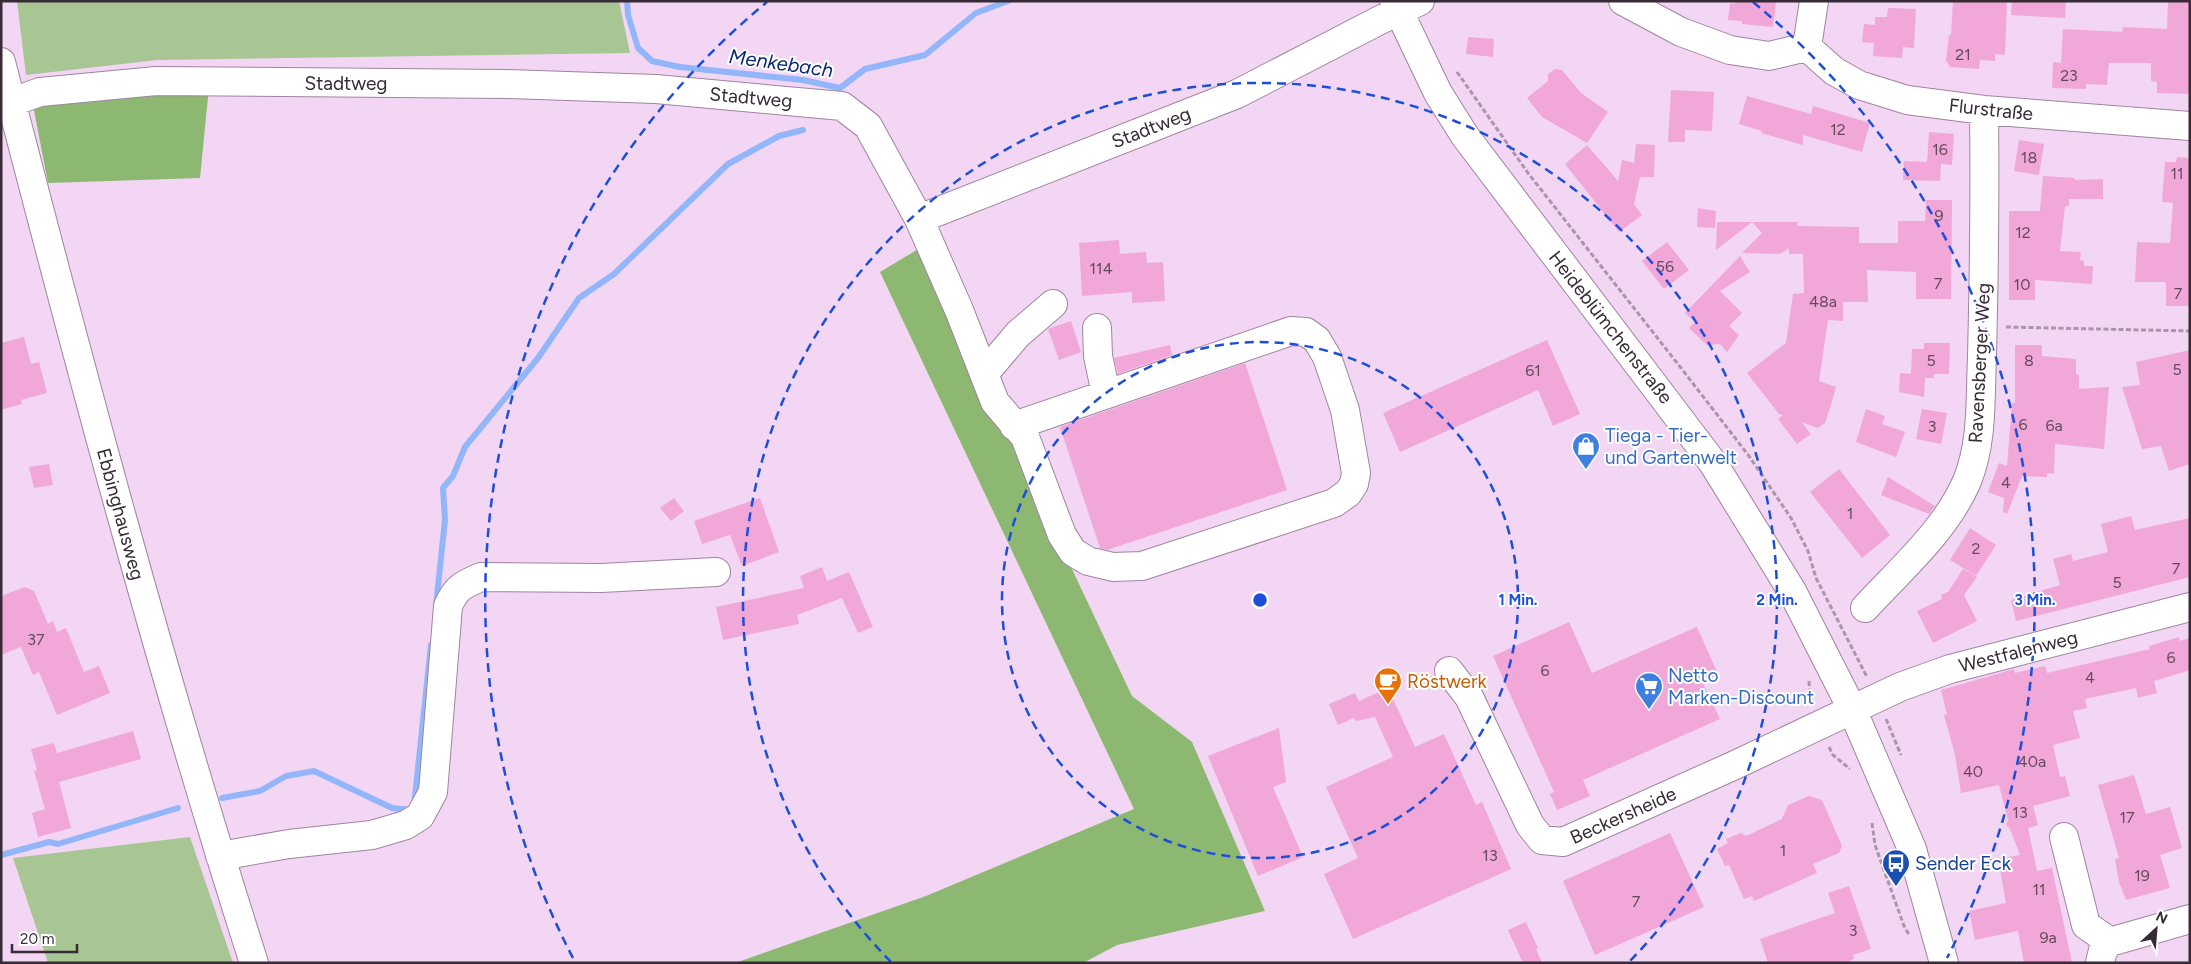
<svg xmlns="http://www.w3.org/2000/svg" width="2191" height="964" font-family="Figtree,sans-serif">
<rect width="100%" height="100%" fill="#f2d6f3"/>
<path fill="#a7c694" d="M17 1H619L630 53 157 60 26 75Z
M190 837 233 963H48L13 858Z"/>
<path fill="#8db871" d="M209 87 200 178 48 183 33 105Z
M920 248 1132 696 1192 742 1265 911 1117 945 1083 963H735L926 896 1134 809 880 272Z"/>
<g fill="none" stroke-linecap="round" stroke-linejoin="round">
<path stroke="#93b6fb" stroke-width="6" d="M627 1 628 15 638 48 652 61 680 67 803 80 840 88 865 69 925 55 976 13 1008 1
M436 605 445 520 443 488 453 476 465 447 538 358 579 298 614 274 728 164 779 136 803 130
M222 798 260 791 286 776 314 771 392 808 410 810 414 806 431 645
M1 855 49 842 58 844 178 808"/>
</g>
<path fill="#f1a7d8" d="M1735 1H1776L1773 27 1742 24V21L1728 20 1730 3 1735 4Z
M1953 1H2007L2005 55 1995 54V61L1980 60 1979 69 1950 67 1946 61 1949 35H1951Z
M2012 1H2066L2065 18 2011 15Z
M2168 1H2190V94L2157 93V82L2151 81V63H2109L2107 85 2086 84V89L2052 88 2053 62 2061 63 2063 29 2122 32 2123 27 2167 29Z
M1888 8 1916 9 1914 48 1903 47 1902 58 1873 56 1874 43 1862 42 1864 24 1875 25V17H1887Z
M1468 37 1494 39 1493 57 1466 54Z
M1555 69 1562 70 1581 93 1608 112 1587 143 1542 117 1527 98 1548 81V74Z
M1671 90 1714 92 1712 131 1685 130V142H1668Z
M1747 96 1811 114 1813 106 1870 123 1862 152 1803 135V145L1761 133 1762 131 1739 124Z
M1929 132 1954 134 1952 165 1941 164 1940 181 1903 180 1904 161 1927 162Z
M2019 140 2044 144 2039 175 2014 171Z
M1636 144 1655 145 1654 177H1640L1634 204 1642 215 1619 232 1565 164 1587 145 1618 181 1622 160 1634 163Z
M2177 157 2190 158V306H2166V282H2135L2137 242 2170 243 2173 203 2162 202 2165 162H2176Z
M2043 176 2075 178V180L2103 179V199H2069V206H2065L2060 251 2081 252 2080 260 2084 261V266H2093L2092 284 2035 280V300H2009V211H2040Z
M1926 200H1952L1951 299H1916V272L1867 270 1868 302H1843V321L1828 320 1819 381 1836 387 1833 398 1825 423 1818 428 1801 422 1811 434 1797 444 1778 419 1783 415 1779 414 1747 373 1786 343 1793 294 1804 293 1803 254H1789V248L1780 254 1742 253 1762 233 1752 222H1798L1797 226 1859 227V243H1898V221H1925Z
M1698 208 1716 211 1715 228 1697 227Z
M1717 222H1752L1716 250Z
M1119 240 1120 254 1146 252 1147 263 1163 262 1165 301 1132 303V292L1082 296 1079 243Z
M1667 242 1689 270 1664 289 1642 261Z
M1740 256 1750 272 1720 291 1742 313 1729 326 1739 335 1727 352 1720 344 1707 345 1689 328 1695 322 1685 313Z
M1071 321 1081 352 1059 360 1048 329Z
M24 337 31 364 39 362 47 393 21 400 22 404 1 410V343Z
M1547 340 1580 414 1553 426 1538 390 1400 452 1383 413Z
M1924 343H1950L1949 374H1934V378H1925L1924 397 1899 392 1900 373 1911 374 1912 349H1924Z
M1170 345 1172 355 1118 374 1114 358Z
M2015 345H2042V356L2076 359V374L2079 375V389L2109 387 2104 449 2055 444 2054 474 2047 473V477L2022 476 2007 514 2003 512 2004 498 1988 492 1999 463 2007 466 2012 403H2015Z
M2190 350V464L2169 471 2161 446 2142 449 2122 387 2140 385 2136 362Z
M1245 363 1287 490 1107 550 1100 548 1060 427Z
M1866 409 1885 416 1882 424 1905 432 1896 457 1856 442Z
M1922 409 1947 413 1941 444 1916 439Z
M49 464 53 485 34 488 29 467Z
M1839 469 1890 535 1862 558 1810 492Z
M1888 477 1935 506 1929 514 1881 495Z
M674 498 684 511 671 521 660 508Z
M760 498 779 552 742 566 730 535 702 544 694 521Z
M2131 516 2135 530 2190 518V577L2016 621 2011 600 2060 585 2053 559 2071 554 2073 561 2108 552 2101 524Z
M1970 528 1996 545 1976 576 1950 560Z
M822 567 827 581 849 572 873 627 858 633 842 598 797 615 799 624 723 640 716 607 804 588 800 576Z
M1963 569 1977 577 1964 595 1977 621 1933 643 1917 611 1942 599 1941 595 1948 592Z
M25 587 34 591 48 624 53 621 57 632 66 628 84 672 99 666 110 693 57 715 39 672 33 675 21 647 1 655V596Z
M1569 622 1592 673 1697 627 1718 674 1702 681 1720 719 1583 780 1590 796 1557 810 1550 794 1554 792 1493 656Z
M2179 637 2180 641 2190 638V670L2154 681 2157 693 2138 698 2136 688 2085 699 2087 708 2073 711 2080 738 2053 745 2060 777 2065 776 2070 796 2033 806 2038 825 2028 828 2037 871 2052 868 2072 963H2024L2018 931 1975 940 1969 911 2006 903 1998 859 2020 855 2010 829 2006 825 2008 820 1999 785 1961 793 1955 755 1944 715 1947 714 1941 690 2014 669 2015 673 2045 666 2047 673 2150 649 2149 646Z
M1388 688 1415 747 1444 734 1476 805 1482 802 1511 869 1353 939 1324 874 1358 858 1326 787 1393 757 1375 717 1356 721 1354 718 1338 725 1329 704 1355 693 1359 701Z
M1279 728 1286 782 1273 787 1303 857 1258 876 1208 756Z
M133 731 141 759 59 782 71 828 38 837 32 813 45 809 34 771 37 770 31 749 54 743 57 753Z
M2134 775 2146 814 2170 807 2182 848 2160 855 2170 888 2126 900 2119 882 2115 859 2119 858 2098 785Z
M1809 796 1822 800 1842 846 1839 853 1813 864 1817 873 1754 901 1752 896 1744 899 1729 865 1725 866 1717 849 1728 843 1726 839 1741 833 1746 836 1782 819 1788 805Z
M1670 833 1704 907 1595 955 1563 881Z
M1849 886 1871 949 1853 955 1854 959 1844 963H1768L1760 939 1835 913 1828 893Z
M1526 922 1538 948 1536 949 1542 963H1523L1508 930Z"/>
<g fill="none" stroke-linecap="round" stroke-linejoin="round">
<g stroke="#9f859f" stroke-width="30">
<path id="minor" d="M1394 1 1438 93 1465 136 1713 463 1792 591 1852 709 1912 849 1944 963
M1623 1 1681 32 1730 50 1769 56 1807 47
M1807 47 1834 71 1859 85 1907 100 1984 110 2190 126
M1807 47 1814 1
M1 62C79 364 159 666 254 963
M1 106 40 92 156 81 506 84 656 89 842 106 868 126 919 219 1237 94 1380 20 1420 1
M919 219 959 310 995 402 1025 437 1062 535 1073 552 1088 561 1113 567 1142 566 1334 503 1348 493 1354 484 1356 473 1345 410 1327 357 1317 340 1306 332 1291 331 1014 426
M1097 328 1098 356 1106 394
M984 374 1018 334 1053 304
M1865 608C1901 569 1946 530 1967 481 1983 442 1980 398 1982 357 1984 275 1985 192 1984 110
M1449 671 1469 697 1530 825 1542 840 1563 842 1735 765 1900 687 1950 669 2190 607
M2064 837 2086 925 2110 942
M220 856 289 844 372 835 406 825 420 816 433 792 448 606C456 588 462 585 481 577L601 578 716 572
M2100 963 2103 950 2110 942 2190 919"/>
</g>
<path stroke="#aa95ab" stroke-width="3" stroke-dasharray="5 2.5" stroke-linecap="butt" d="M1457 72 1528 173 1681 368 1749 456 1791 518 1808 551 1816 578 1867 677
M2006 327 2190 331
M1809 681 1810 702
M1886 719 1901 755
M1829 747 1833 755 1850 769
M1872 823 1875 845 1904 926 1909 935"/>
<use href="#minor" stroke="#fff" stroke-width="28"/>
</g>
<g fill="none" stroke="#1d4ed8" stroke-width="2.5" stroke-dasharray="9 6">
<circle cx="1260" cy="600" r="258"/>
<path d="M891 962A517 517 0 1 1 1629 962"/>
<path d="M573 958A775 775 0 0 1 767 2M1753 2A775 775 0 0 1 1947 958"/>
</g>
<defs>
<g id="shop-pin" transform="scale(1.4375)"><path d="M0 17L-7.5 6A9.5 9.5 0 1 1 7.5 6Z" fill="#3f7fe0" stroke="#fff"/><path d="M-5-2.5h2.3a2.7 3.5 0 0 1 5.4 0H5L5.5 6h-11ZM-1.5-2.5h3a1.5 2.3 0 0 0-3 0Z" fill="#fff"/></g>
<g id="cafe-pin" transform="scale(1.4375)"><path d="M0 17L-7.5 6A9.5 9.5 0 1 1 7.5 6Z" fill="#e8710a" stroke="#fff"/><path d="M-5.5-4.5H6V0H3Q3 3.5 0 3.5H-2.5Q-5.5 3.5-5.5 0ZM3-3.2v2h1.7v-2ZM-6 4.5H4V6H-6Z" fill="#fff"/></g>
<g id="supermarket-pin" transform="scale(1.4375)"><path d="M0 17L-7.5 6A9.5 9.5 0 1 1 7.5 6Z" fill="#3f7fe0" stroke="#fff"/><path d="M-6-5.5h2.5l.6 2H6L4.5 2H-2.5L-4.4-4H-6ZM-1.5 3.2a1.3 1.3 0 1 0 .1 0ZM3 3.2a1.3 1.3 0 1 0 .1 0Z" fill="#fff"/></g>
<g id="bus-pin" transform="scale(1.4375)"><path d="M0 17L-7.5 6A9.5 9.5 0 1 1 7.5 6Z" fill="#1a4fb4" stroke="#fff"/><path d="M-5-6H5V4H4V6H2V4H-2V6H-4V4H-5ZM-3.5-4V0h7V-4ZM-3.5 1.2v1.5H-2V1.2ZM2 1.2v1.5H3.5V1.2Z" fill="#fff"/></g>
</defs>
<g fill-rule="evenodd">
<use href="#shop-pin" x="1586" y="446"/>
<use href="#cafe-pin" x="1388" y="681"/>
<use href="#supermarket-pin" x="1649" y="686"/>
<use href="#bus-pin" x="1896" y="863"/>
</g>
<g text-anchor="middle" stroke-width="4" stroke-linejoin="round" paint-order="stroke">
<g font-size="16" fill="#654a5e">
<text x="1963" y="60">21</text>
<text x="2069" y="81">23</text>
<text x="1838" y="135">12</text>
<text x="1940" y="155">16</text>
<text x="2029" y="163">18</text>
<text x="2177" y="179">11</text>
<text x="1939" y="221">9</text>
<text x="2023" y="238">12</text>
<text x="1665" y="272">56</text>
<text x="1101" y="274">114</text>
<text x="1938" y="289">7</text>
<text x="2022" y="290">10</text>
<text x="2178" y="299">7</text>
<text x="1823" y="307">48a</text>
<text x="1931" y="366">5</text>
<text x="2029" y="366">8</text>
<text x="2177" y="375">5</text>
<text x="1533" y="376">61</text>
<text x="2023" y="430">6</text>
<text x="2054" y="431">6a</text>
<text x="1932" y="432">3</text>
<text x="2006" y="488">4</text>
<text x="1850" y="519">1</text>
<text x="1976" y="554">2</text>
<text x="2176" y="574">7</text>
<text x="2117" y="588">5</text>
<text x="36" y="645">37</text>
<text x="2171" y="663">6</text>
<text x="1545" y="676">6</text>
<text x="2090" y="683">4</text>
<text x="2032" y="767">40a</text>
<text x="1973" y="777">40</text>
<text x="2020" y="818">13</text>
<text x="2127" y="823">17</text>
<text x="1783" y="856">1</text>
<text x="1490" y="861">13</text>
<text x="2142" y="881">19</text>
<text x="2039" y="895">11</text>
<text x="1636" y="907">7</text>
<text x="1853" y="936">3</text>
<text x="2048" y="943">9a</text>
</g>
<g font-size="19" fill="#362b36" stroke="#fff">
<text x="346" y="90">Stadtweg</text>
<text transform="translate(751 97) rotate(5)" y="7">Stadtweg</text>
<text transform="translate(1991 109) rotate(6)" y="7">Flurstraße</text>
<text transform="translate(1151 127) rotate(-21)" y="7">Stadtweg</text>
<text transform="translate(1611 327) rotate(52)" y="7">Heideblümchenstraße</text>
<text transform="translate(1979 363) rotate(-87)" y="7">Ravensberger Weg</text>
<text transform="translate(121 514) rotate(75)" y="7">Ebbinghausweg</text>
<text transform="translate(2018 651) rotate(-14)" y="7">Westfalenweg</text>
<text transform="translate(1623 815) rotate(-24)" y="7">Beckersheide</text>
</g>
<g font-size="19" fill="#366cbe" stroke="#fff" text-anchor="start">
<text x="1605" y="442">Tiega - Tier-<tspan x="1605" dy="22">und Gartenwelt</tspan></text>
<text x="1668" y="682">Netto<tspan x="1668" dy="22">Marken-Discount</tspan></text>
</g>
<g font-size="19" fill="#c56008" stroke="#fff" text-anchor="start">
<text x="1407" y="688">Röstwerk</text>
</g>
<g font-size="19" fill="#164399" stroke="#fff" text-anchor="start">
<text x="1915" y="870">Sender Eck</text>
</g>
<g font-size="20" font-style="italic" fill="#082976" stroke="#fff">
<text transform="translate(781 63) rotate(8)" y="7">Menkebach</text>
</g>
</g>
<circle cx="1260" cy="600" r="8" fill="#1d4ed8" stroke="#fff" stroke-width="2.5"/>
<g font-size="15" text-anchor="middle" font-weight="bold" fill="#1d4ed8" stroke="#fff" stroke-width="4" stroke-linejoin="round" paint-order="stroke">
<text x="1518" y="605">1 Min.</text>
<text x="1777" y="605">2 Min.</text>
<text x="2035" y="605">3 Min.</text>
</g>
<rect width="2191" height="964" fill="none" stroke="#362b36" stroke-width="5"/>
<g transform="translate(2156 929) rotate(26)" stroke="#ffffff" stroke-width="4" paint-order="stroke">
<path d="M0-4L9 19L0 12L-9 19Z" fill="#362b36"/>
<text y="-8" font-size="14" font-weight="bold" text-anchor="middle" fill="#362b36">N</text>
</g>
<path d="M12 944v8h65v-8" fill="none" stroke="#362b36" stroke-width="2.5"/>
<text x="20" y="944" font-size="15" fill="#362b36" stroke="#ffffff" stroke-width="4" paint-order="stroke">20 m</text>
</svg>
